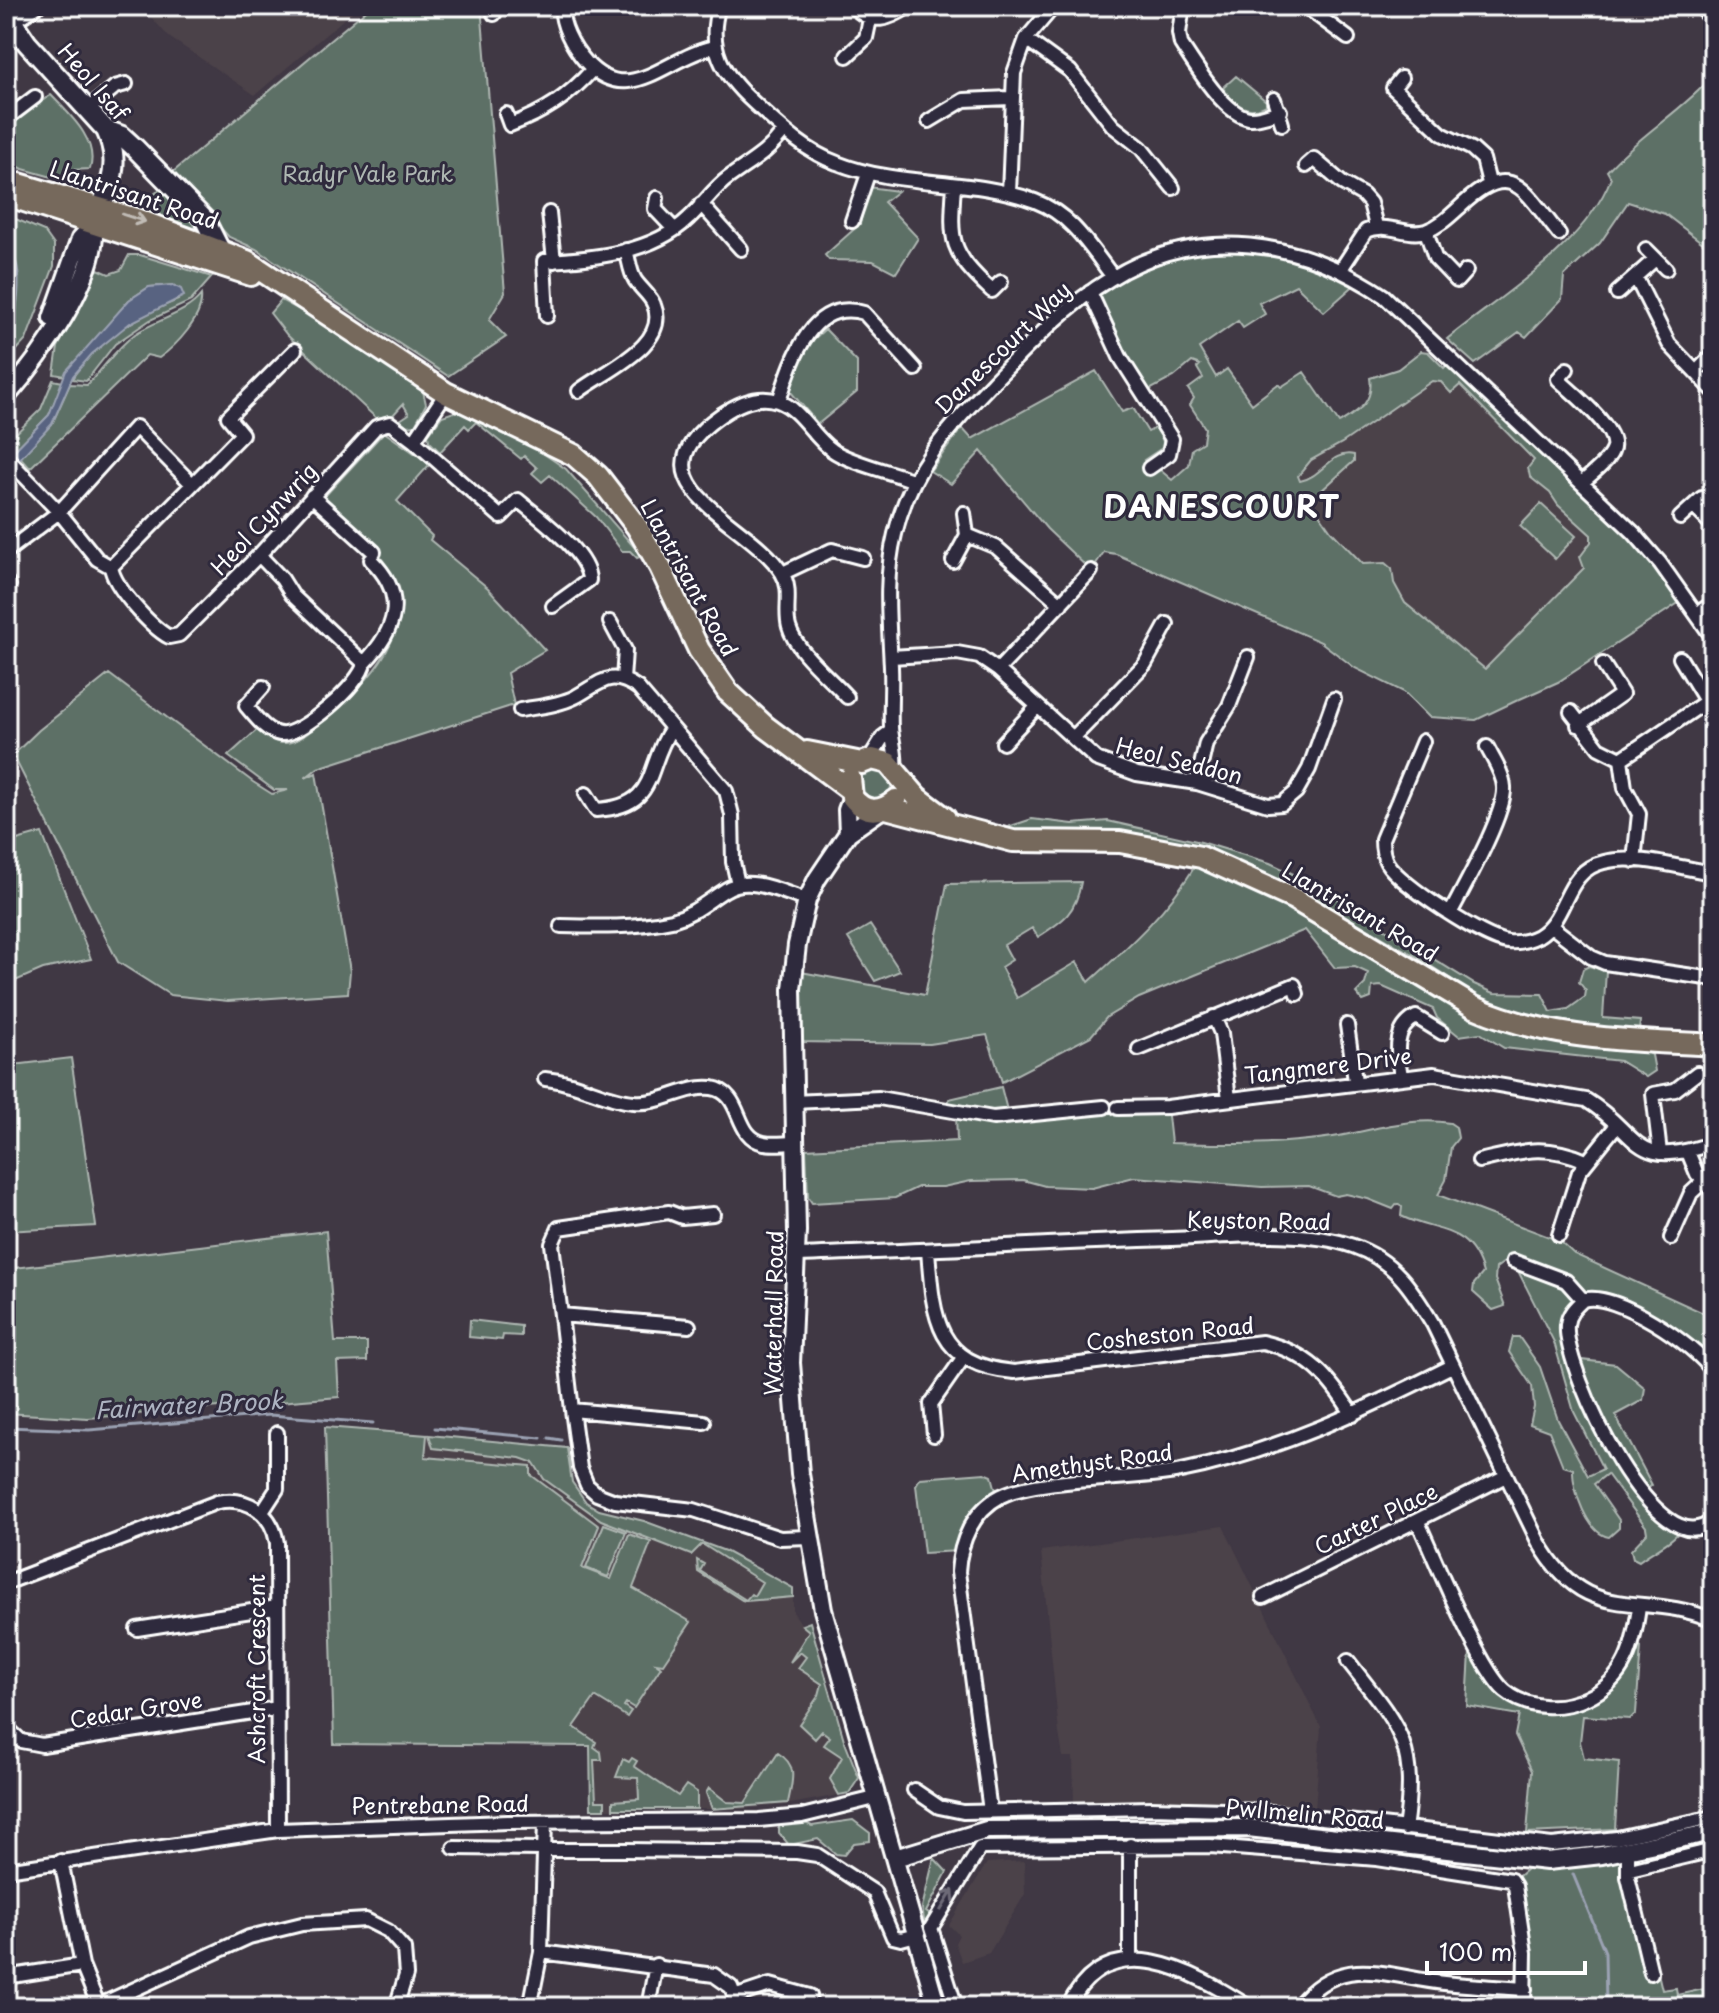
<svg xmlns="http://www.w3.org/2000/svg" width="1719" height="2013" font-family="'Playpen Sans',sans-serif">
<rect width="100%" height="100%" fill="#403844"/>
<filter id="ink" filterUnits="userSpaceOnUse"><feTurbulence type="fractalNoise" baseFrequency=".0125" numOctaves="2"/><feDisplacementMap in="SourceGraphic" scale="16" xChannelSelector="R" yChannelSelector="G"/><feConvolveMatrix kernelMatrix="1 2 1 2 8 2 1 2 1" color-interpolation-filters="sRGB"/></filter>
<g filter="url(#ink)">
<path fill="#4b4249" d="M141 6H359L255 95 169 37Z
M1444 368 1612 539 1485 670 1386 594 1274 476Z
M325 1427 567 1448 572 1482 586 1502 599 1510 644 1521 725 1551 793 1588V1612L802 1625 810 1622 844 1740 859 1778 849 1793 785 1805 739 1809H591L590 1746 334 1744Z
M1223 1526 1321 1727 1315 1811 1264 1806 1074 1804 1073 1757H1063L1059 1733 1041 1551Z
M1024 1861 1025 1894 989 1953 962 1962 955 1943 959 1935 949 1925 987 1863Z"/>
<path fill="#5d6f66" stroke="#aeb7b2" stroke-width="2" fill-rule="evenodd" d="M371 6H481L505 293 489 320 506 337 448 376 256 249 229 237 173 176V172Z
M1236 76 1266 101V105C1247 116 1234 104 1223 88Z
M1713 76V251L1665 214 1628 202 1600 243 1564 276 1562 299 1526 337 1519 332 1475 364 1447 339C1502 294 1585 246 1611 178L1607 171C1639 135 1681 112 1713 76Z
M51 95C69 114 99 140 90 169L72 170 63 180 23 169 6 160V125Z
M162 187 196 220 201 231 144 216 151 197Z
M868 187 898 191 884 202 918 238 896 273 873 261 829 260 825 255 860 224Z
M6 215 44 231 54 245V266L26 340 6 362Z
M1269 246 1360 280 1324 312 1296 285 1259 303 1265 314 1243 328 1238 321 1199 348 1216 377 1227 369 1252 404 1278 384 1281 387 1304 372 1339 423C1358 411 1374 403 1370 378L1398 369 1421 351 1428 352 1444 368 1452 360 1634 533 1686 598 1558 682 1520 699 1476 720 1429 717 1404 692 1355 668 1321 642 1116 554 1104 552 1091 571 1047 529 981 451 951 484 930 471 962 428 972 439 1096 371 1122 412 1133 408 1148 432 1157 427 1165 446 1144 460 1152 471 1159 469 1172 480 1189 465 1192 449 1203 442 1205 428 1190 405 1194 398 1188 389 1203 378 1197 368 1200 365 1192 362 1174 377 1144 393 1090 292 1174 252ZM1432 381 1441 382 1451 393 1460 385 1534 460 1528 468 1530 477 1550 493 1558 505 1591 535V542L1580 557 1584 568 1485 669 1405 603 1394 583 1392 569 1385 563 1363 564 1331 531 1310 501 1354 461V455C1332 449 1321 478 1300 481L1298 476 1311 460 1342 443Z
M129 255H140L212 277 191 301 150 320 115 344 86 381 72 379C92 343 140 314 178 300L173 285 149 287 129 300 65 376 54 374 58 347 94 275 98 269 109 274 121 270Z
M201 295C204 317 176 346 159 358L147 355 30 468 20 457 52 424 70 384 87 385C104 368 115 349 135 334 155 320 187 314 201 295Z
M281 300 322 322 423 391 426 404 415 425 407 426 400 420 409 414 403 404 393 415 376 418 287 335 270 313Z
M825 329 857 362V392L818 424 790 391 803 349Z
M53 380 63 382 49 415 14 451 6 443 41 409Z
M460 410 531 445 566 469 642 556 637 558 630 551H622L596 517 550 475 542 482 532 473 537 468 524 456 521 459 476 422 469 429 465 425 440 452 429 441 428 435 442 416Z
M384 432 430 464 397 501 432 536 430 540 488 588 545 650 507 673 514 705 318 768 305 778 316 773 350 971 348 993 228 1001 170 995 118 962 13 755 39 730 109 674 253 782 272 794 288 790H274L228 756 258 729C265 735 274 744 285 743 301 743 315 726 326 717 378 676 431 613 376 552L379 548 324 497Z
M1541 504 1576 536 1555 559 1520 526Z
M859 785a16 16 0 1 1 32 0a16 16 0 1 1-32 0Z
M1032 819 1073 824 1108 821 1201 842 1270 863 1308 881 1474 984 1494 993 1542 994 1551 1012 1568 1009 1585 997 1586 991 1579 982 1583 969 1589 966 1606 971 1603 1018 1640 1021 1639 1031 1567 1026 1491 1005 1414 955 1292 887 1223 855 1179 843 1119 834 1024 833 1005 828Z
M42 833 91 959 43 969 6 985V843Z
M1197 863 1315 918 1494 1027 1555 1042 1645 1051 1652 1055 1655 1071 1646 1077 1620 1061 1504 1048 1480 1033 1459 1036 1437 1018 1433 1009 1381 986 1372 987 1371 998 1363 1001 1356 993 1365 984 1368 973 1355 967 1335 968 1305 930 1139 998 1107 1017 1091 1036 1002 1082 987 1035 930 1044 799 1042 801 972 925 995 947 884 1081 882C1076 913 1063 921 1038 937L1032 928 1004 945 1012 960 1001 967 1017 998 1077 962 1089 982C1130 945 1168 911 1197 863Z
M870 925 900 971 875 981 848 938Z
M71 1058 96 1226 6 1231V1066Z
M1001 1087 1009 1118 1104 1107H1167L1171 1143C1226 1145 1278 1145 1333 1137 1371 1131 1411 1116 1450 1123L1456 1127 1458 1138 1451 1147 1446 1180 1438 1195 1560 1241 1574 1254 1701 1312 1713 1310V1360L1705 1349 1609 1296 1603 1294 1572 1310 1573 1359 1616 1364 1645 1388 1643 1400 1615 1415 1652 1485 1644 1492 1682 1528C1673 1542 1653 1550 1639 1561L1633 1558 1631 1550 1647 1533 1646 1527 1607 1474 1594 1484 1619 1520V1528L1609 1537C1588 1534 1572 1490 1573 1469L1563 1466 1549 1431 1530 1424 1534 1407 1532 1386 1509 1352 1513 1337H1519L1540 1367 1558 1420 1588 1476 1603 1469 1574 1412 1554 1342 1511 1257 1496 1268 1495 1279 1505 1306 1493 1310 1473 1292 1474 1284 1483 1273C1469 1224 1437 1234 1401 1216L1402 1207 1397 1204 1393 1209 1368 1199 1346 1194 1336 1196 1309 1186 1262 1187 1134 1177 1092 1188 1045 1186 1023 1180 971 1181 943 1187H918L895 1198 812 1203 808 1197 806 1149 957 1141 956 1114 947 1111 949 1099Z
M326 1231 335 1342H367V1361L337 1362 339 1397 88 1418 6 1413V1269Z
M470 1320 521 1326V1336L503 1335 502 1340 469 1337Z
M325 1427 427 1435 425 1457 531 1466V1475L599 1526 582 1568 611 1579 629 1534 651 1542 633 1588 691 1622 663 1664 656 1663 661 1667 634 1708 626 1703 624 1706 631 1711 627 1717 595 1697 574 1727 596 1742 594 1747 601 1752 602 1760H594L596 1801H605V1809H591L590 1746 334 1744Z
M429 1435 567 1448 572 1482 586 1502 599 1510 644 1521 725 1551 793 1588V1597L746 1601 742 1600 698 1572 697 1560 704 1564 700 1571 746 1600 751 1594 754 1596 762 1582 702 1544 691 1555 601 1520 544 1479 534 1463 520 1458 433 1448Z
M985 1473 992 1476 998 1498 985 1507 959 1551 924 1553 916 1485 920 1478Z
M604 1524 626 1532 608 1577 586 1568Z
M810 1622 844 1740 859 1778 849 1793 839 1795 830 1779 842 1757 824 1745 830 1737 822 1731 815 1739 799 1724 819 1695 822 1684 798 1668 806 1657 800 1652 790 1662 809 1631 802 1625Z
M1471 1634 1494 1680 1539 1705 1600 1691 1634 1641 1641 1647 1636 1713 1630 1719 1583 1716 1580 1742 1584 1758 1619 1762 1615 1829 1527 1833 1532 1771 1515 1735 1519 1715 1467 1706Z
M778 1753C799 1766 792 1781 788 1803L712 1809 706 1793 709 1788 727 1802 745 1803Z
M632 1758 637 1761 634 1766 678 1796 686 1785 697 1792V1809H613V1801L639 1799 638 1778 616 1777 623 1759 629 1762Z
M798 1820 812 1826 853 1820 870 1833V1841L854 1843 844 1855 836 1854 818 1839 789 1845 779 1833V1827L784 1822Z
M934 1858 947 1872 926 1912 932 1916 925 1925 922 1908Z
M1619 1859 1624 1860 1652 1974 1658 1973 1662 1990 1676 1988 1677 1995 1713 1987V2007H1524L1529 1945 1519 1876 1528 1868Z"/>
<path fill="#586481" stroke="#9ba2b3" stroke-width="2" d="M9 252C27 263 16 327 6 343V253Z
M173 285 181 289 184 296 130 323 92 354 73 376 52 424 6 474V459L49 415 66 371 129 300 149 287Z"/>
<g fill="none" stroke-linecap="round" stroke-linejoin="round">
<path stroke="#9ba2b3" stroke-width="3" d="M6 1427 89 1430 270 1415 373 1423
M435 1428 541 1438
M549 1438 561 1440
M1573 1874 1605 1952 1606 2007"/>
<g stroke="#fff" stroke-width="18">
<path id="minor" d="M561 6C562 27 572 46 586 62 629 109 666 57 714 47
M719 6C706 47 723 75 753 102 779 126 804 151 837 163 900 188 971 177 1035 201 1072 215 1090 247 1113 277
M853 6C872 26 889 20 909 6
M1183 6 1179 33 1181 44C1195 65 1224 114 1249 118 1259 119 1270 114 1280 111
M1305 6 1348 38
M494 14 498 6
M13 22 38 6
M1026 39 1070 71 1113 126 1141 148 1173 188
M847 56 866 38 870 19
M1401 78 1393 88 1442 134 1472 149 1483 159 1489 183
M1274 99 1282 124
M88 109 115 87 126 84
M506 114 510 125C545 112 568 97 593 69
M6 119 35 97
M929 121 964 100 1010 98
M1306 166 1314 159 1342 183 1363 195 1370 203 1376 226
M954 185C950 242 949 251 992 291L1001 282
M1009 193 1014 73 1026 39 1054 6
M657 198 655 209 674 229
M701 204 741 249
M549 213 554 261
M852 221 868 174
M1426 231 1435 258 1457 281 1466 271
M1646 249 1666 269
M1341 269 1366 231C1388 221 1405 237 1426 231 1440 226 1450 216 1461 206 1513 157 1524 191 1559 234
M1636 278 1669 344 1713 390
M1090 292 1120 357 1172 439 1169 454 1149 468
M1617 293 1654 260
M547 316 544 261C593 259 653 253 689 218 703 205 713 189 728 178 750 162 768 153 784 131
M1567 369 1558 379C1572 393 1622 431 1612 451 1607 463 1591 474 1582 483
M1696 372 1713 355
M579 391C606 370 670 345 654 305 651 296 641 289 635 280 630 272 629 260 626 250
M779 401C791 364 810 296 864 313L915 369
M414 441 501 517 518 500C539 518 588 552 589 580L553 606
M6 457 59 512 97 559 111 567
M312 496 374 552
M1693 506 1713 526
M1680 518 1702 498
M967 535 996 547 1061 604
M6 552 59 512 136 427 192 484
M259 555 282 579 292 595 364 663C362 683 300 737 280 734 266 732 255 716 246 706L263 687
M953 561 967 535 964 513
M111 567C114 587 151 627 169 637L179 635 259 555 376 427 390 423 414 441 446 393
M111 567 242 434 228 417 295 350
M783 573 832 550 863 558
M6 581 9 585
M1697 614 1713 603
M610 622 625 650 623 680
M891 657 957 653 979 657 998 670 1096 759 1137 774 1197 783 1268 805 1282 804 1296 792 1309 769 1334 699
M1680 658 1706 701
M364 663C396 630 408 596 371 560
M998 670 1091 571
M847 697C830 678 795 650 789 627 784 609 793 590 782 573 750 520 622 484 721 415 737 404 758 394 778 401 801 409 813 437 832 450 848 462 891 472 912 480
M520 710C537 707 559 705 575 697 600 684 609 668 638 688L726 791 732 815 733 862 738 884
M1571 712 1599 748 1621 759
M1578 725 1622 694 1603 664
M1073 738 1145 664 1167 624
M1423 741 1382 839C1382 848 1383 856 1387 863 1399 884 1485 940 1508 942 1518 943 1530 940 1538 936 1569 918 1563 871 1604 862 1637 854 1680 868 1713 873
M1003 743 1037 707
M1621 759 1713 697
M1621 759 1625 788 1639 814 1634 861
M868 761 883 737 891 731
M895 769C897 754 892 742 891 728 890 708 892 687 891 667 889 622 884 578 895 534 911 466 949 428 996 379 1031 343 1067 305 1110 279 1200 223 1301 240 1384 296L1634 533 1660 563 1713 638
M1197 783 1206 743 1229 706 1248 657
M586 794 596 810C660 806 644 769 671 729
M1451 912C1464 887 1506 813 1504 787 1503 773 1493 759 1487 747
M561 926C598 927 635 928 672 920 694 914 706 902 725 890 749 874 783 893 807 900
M1551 926 1591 957 1605 963 1713 979
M1214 1017 1221 1033 1229 1099
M1347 1025 1355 1081
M1139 1049 1294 985 1297 994
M1401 1076C1397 1054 1393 1029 1416 1017L1442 1033
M545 1079C579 1082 605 1100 634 1102 661 1105 686 1085 712 1088 744 1093 733 1137 764 1143 773 1145 785 1143 795 1143
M793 1102 879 1098 993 1118 1104 1107
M1118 1108 1167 1107 1434 1074 1586 1100C1642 1134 1631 1172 1713 1143
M1688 1152 1697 1174 1713 1191
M1660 1153 1653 1094 1675 1090 1697 1073
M1479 1161C1522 1151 1544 1143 1586 1161
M1559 1235 1579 1172 1616 1126
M1671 1238 1691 1193 1704 1181
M928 1250C933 1316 935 1365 1014 1372L1262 1342C1308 1352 1329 1377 1353 1415
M797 1255C922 1251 1047 1243 1172 1239 1225 1237 1304 1228 1353 1246 1394 1260 1412 1289 1433 1324L1538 1541C1587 1629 1640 1589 1713 1620
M1513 1261 1566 1281 1583 1300C1575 1307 1568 1314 1567 1325 1563 1371 1661 1575 1713 1519
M1583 1300C1614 1290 1696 1345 1713 1372
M561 1315 552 1244 559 1228 669 1212 682 1217 713 1214
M689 1326 561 1315 572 1410 704 1422
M572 1410 580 1468 587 1485 597 1494 615 1501 694 1510 780 1538 809 1537
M934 1435 931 1404 963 1358
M262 1512 277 1489V1433
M1418 1522C1435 1558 1479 1669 1505 1691 1528 1710 1562 1710 1587 1698 1626 1680 1634 1645 1639 1607
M6 1583 217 1502C247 1496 272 1512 277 1543L278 1830
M1263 1597 1506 1476
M137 1629 277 1607
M1348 1661C1399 1727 1418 1742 1405 1829
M6 1727 21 1741 42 1745 278 1708
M914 1790 939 1807 963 1812 1151 1808 1262 1811 1552 1845 1617 1838 1713 1817
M990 1811 958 1572C960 1541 973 1511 1001 1496 1038 1477 1134 1481 1181 1471 1279 1451 1364 1410 1452 1366
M1130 1845V1959
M454 1848 797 1852 817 1855 874 1892 893 1937 901 1939 916 1935
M1628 1850V1877L1651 1973
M61 1861 82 1965 99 2007
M6 1870 278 1830 508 1822 759 1820 802 1816 875 1798
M1630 1870 1713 1850
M541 1952 714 1975 731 1987 739 2007
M6 1977 82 1965
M737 1996 770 1985 810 1996
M98 2006 249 1937 302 1924 366 1920 388 1931 404 1949 406 1975 396 2007
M530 2007 541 1952 545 1822
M648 2007 656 1965
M956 2007 931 1928 980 1848 1210 1846 1377 1859 1511 1880 1515 1886 1525 1953 1524 2007
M1068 2007C1109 1923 1194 1972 1249 2007
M1297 2007C1341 1951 1386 1977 1444 1983 1471 1986 1498 1987 1525 1989"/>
</g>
<g stroke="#fff" stroke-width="22">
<path id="tertiary" d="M52 318 80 239 94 224
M6 397C40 358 99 277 94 224
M881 810 848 833 817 879 807 900 797 945 792 989 797 1231 791 1363 800 1474 823 1610 937 2007
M848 833 847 810 852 797
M895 1858 987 1830 1248 1828 1547 1861 1602 1855 1713 1832"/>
</g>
<g stroke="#fff" stroke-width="24">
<path id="secondary" d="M6 12 27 43 106 130C122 163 110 187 96 219
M106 130 122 136 135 148 205 220 219 248"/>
</g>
<g stroke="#fff" stroke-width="26">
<path id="primary" d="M6 180 136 219 247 261 446 393 574 455 598 476 637 527 660 567 699 650 728 692 766 727 849 789
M6 195 251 275
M807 752 862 763 872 759 888 763 917 797 945 818
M850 778 852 797C865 814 881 813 896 800
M886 808 1013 841 1120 842 1201 857 1294 899 1474 1007C1551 1041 1631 1040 1713 1045"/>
</g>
<use href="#minor" stroke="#2f2a3d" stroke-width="12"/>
<use href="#tertiary" stroke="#2f2a3d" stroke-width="16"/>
<use href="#secondary" stroke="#2f2a3d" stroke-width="18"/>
<use href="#primary" stroke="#76695c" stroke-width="20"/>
<g stroke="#fff" stroke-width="6">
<path id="rail" d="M1692 6 1713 30"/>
</g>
<use href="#rail" stroke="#2f2a3d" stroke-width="3" stroke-dasharray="9" stroke-linecap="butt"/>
</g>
<defs><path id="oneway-shaft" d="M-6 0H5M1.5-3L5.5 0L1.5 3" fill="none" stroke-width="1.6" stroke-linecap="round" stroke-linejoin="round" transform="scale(2)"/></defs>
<use stroke="#c1bcb6" href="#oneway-shaft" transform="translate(134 218) rotate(18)"/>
<use stroke="#6d6a77" href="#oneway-shaft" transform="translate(947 1900) rotate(-59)"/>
</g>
<g text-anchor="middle" stroke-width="6" stroke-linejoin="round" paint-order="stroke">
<g font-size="22" fill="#fff" stroke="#2f2a3d">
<text transform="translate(93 82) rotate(49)" y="8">Heol Isaf</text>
<text transform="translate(134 195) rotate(18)" y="8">Llantrisant Road</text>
<text transform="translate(1003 348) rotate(-44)" y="8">Danescourt Way</text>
<text transform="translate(264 519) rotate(-47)" y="8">Heol Cynwrig</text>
<text transform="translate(689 578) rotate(61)" y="8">Llantrisant Road</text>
<text transform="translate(1179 761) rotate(14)" y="8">Heol Seddon</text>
<text transform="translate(1360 912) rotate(30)" y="8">Llantrisant Road</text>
<text transform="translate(1328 1066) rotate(-7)" y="8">Tangmere Drive</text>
<text transform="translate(1259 1221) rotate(1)" y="8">Keyston Road</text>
<text transform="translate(774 1313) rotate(-89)" y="8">Waterhall Road</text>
<text transform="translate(1170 1334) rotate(-6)" y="8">Cosheston Road</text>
<text transform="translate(1092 1463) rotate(-8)" y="8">Amethyst Road</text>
<text transform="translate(1376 1519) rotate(-26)" y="8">Carter Place</text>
<text transform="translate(257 1669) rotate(-90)" y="8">Ashcroft Crescent</text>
<text transform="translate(136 1710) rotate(-9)" y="8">Cedar Grove</text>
<text transform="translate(440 1805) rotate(-1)" y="8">Pentrebane Road</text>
<text transform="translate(1305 1814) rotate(5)" y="8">Pwllmelin Road</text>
</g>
<g font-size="22" fill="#aeb7b2" stroke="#2f2a3d">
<text x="368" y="182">Radyr Vale Park</text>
</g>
<g font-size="24" font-style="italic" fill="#acb2c0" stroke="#2f2a3d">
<text transform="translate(189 1406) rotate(-3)" y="8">Fairwater Brook</text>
</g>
<g font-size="30" font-weight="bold" letter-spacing="2" fill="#fff" stroke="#2f2a3d">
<text x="1222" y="518">DANESCOURT</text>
</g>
</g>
<rect width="1719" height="2013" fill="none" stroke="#2f2a3d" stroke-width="32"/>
<rect x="16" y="16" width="1687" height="1981" fill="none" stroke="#fff" stroke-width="3" filter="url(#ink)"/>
<path d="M1427 1961v12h158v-12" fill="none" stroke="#ffffff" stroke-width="4"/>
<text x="1439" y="1961" font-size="24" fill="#ffffff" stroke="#2f2a3d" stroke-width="6" paint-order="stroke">100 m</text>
</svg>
